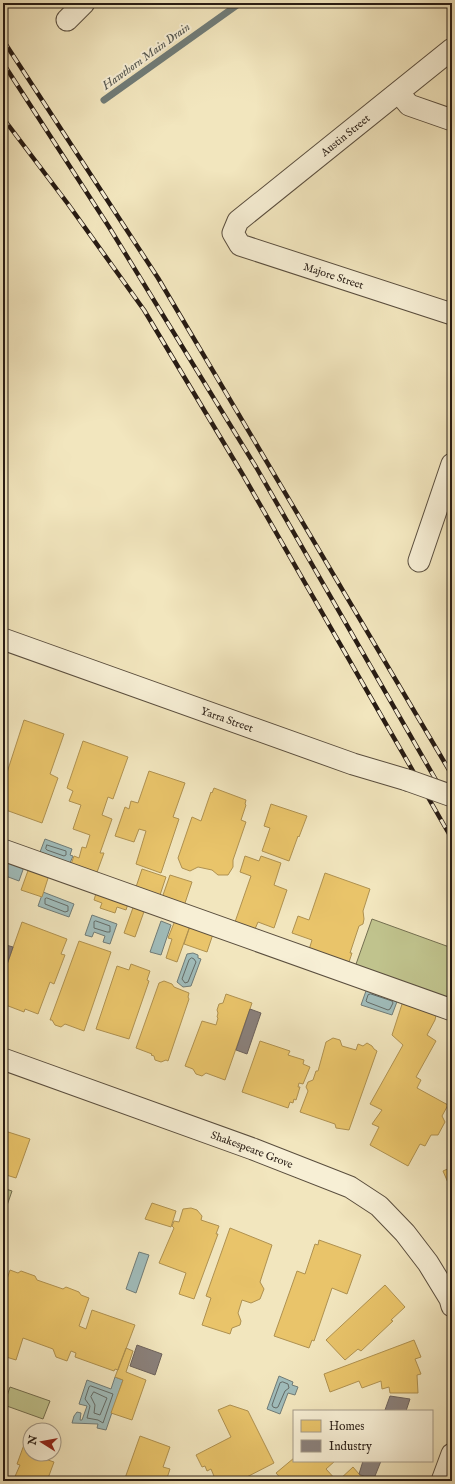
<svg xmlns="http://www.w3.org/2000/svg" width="455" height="1484" font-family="'IM FELL English',serif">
<rect width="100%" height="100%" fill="#f2e6be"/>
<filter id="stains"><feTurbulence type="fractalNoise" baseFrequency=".005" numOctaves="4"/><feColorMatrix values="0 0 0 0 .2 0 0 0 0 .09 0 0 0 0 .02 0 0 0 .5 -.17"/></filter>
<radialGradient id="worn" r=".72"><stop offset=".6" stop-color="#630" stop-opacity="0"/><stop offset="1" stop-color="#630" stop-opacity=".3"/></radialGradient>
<path fill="#c0c38d" stroke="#746f50" d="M372 919 452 948V1003L355 967Z
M3 1188 12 1191 3 1217Z
M10 1387 50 1401 43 1419 4 1405Z"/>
<path fill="#a0bdbc" stroke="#707c78" d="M45 839 72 849 70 855 73 856 70 863 40 852Z
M3 856 25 864 19 881 3 875Z
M43 892 74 904 69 917 38 906Z
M92 915 117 924 110 944 103 942 105 936 94 932 92 937 85 935Z
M161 921 171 925 161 955 150 952Z
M193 953 198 955V958L201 959 191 986 183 987 177 982 187 954Z
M367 988 398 999 392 1015 361 1005Z
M139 1252 149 1255 136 1293 126 1289Z
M279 1376 293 1382 292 1385 298 1387 295 1395 288 1393 280 1414 267 1409Z
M115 1377 123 1380 106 1430 97 1428 98 1424 72 1423 74 1416 77 1412 81 1413 80 1420H82L87 1406 79 1404 87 1380 111 1389Z"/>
<path fill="#e9c46a" stroke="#af9150" d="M24 720 64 734 50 774 58 778 42 823 3 809V785Z
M83 741 128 757 113 799 108 797 102 815 112 819 100 853H104L96 875 70 867 74 856 79 858 82 847 86 848 90 835 73 829 81 805 69 801 73 791 67 788Z
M149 771 185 783 173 817 179 819 161 873 136 864 146 831 139 829 134 842 115 836 125 807 129 809 131 801 138 803Z
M214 788 246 800 245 804 246 805 241 820 246 822 233 860V867L228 875H218L212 870 198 867 190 871 182 868 178 858 192 817 201 821 211 792 212 793Z
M271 804 307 816 299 837 298 836 289 861 262 851 270 828 264 826Z
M245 856 259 861 261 856 281 863 274 885 287 890 274 928 258 922 255 929 235 922 251 876 240 872Z
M30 865 50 872 42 897 21 890Z
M142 869 166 877 159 898 135 890Z
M325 873 370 889 363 911 364 919 363 924 359 926 350 953H352L348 965 308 953 312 940 292 933 298 916 309 920Z
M170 875 192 882 184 906 162 898Z
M97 890 129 901 126 910 117 907 115 913 100 908 102 903 94 900Z
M135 902 146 906 135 937 124 933Z
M176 918 191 923 177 962 166 958 172 939 168 938Z
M22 922 67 939 61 954 65 955 54 984 50 982 38 1014 25 1009 24 1012 3 1004V976Z
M191 923 214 931 207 952 184 944Z
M79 941 111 952 84 1031 65 1024 61 1027 55 1025 52 1020H50Z
M131 964 150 971 147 980 149 981 129 1039 96 1029 117 966 129 970Z
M164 981 172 984 174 987 189 993 188 997 189 999 168 1061 166 1060 161 1062 155 1060 154 1056 151 1055 152 1054 136 1048 159 983Z
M226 994 252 1003 225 1080 206 1073 202 1076 196 1074 193 1069 185 1066 202 1021 216 1025 218 1018 217 1017 218 1013 217 1010 219 1004 223 1003Z
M404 998 437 1010 435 1020 427 1035 436 1041 416 1077 421 1080 417 1088 448 1105 442 1116 445 1122 438 1135H431L425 1146 420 1144 408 1166 370 1145 379 1127 372 1124 382 1110 370 1104 403 1045 392 1035Z
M333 1038 340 1040 342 1046 356 1050 358 1044 363 1046 367 1043 372 1046 374 1049 377 1051 349 1130 336 1128 335 1124 300 1112 308 1091 306 1087 308 1082 313 1080 316 1071H318L326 1042Z
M260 1041 290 1051 288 1055 304 1060 303 1064 310 1067 303 1084 299 1083 298 1087H300L296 1100 294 1099 293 1103 290 1102 288 1108 242 1092Z
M3 1126 6 1127 5 1131 30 1139 16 1178 3 1174Z
M452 1167V1192L443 1171Z
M152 1203 176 1211 171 1227 145 1219Z
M191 1208 197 1210 202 1216 201 1220 219 1226 216 1234H218L194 1299 179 1294 186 1273 159 1263 174 1228 172 1226 174 1221 179 1222 183 1209Z
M230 1228 272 1245 260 1282 264 1289 260 1299 251 1303 242 1300 238 1313 241 1321 240 1325 232 1328 230 1334 202 1325 211 1298 206 1296Z
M319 1240 361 1255 347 1294 332 1288 314 1341 312 1340 309 1348 274 1336 297 1271 305 1274 315 1244 318 1245Z
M10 1270 18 1273 21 1271 35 1276 37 1280 63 1289 66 1287 79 1292 81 1295 89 1298 79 1326 86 1329 92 1310 135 1325 118 1370 115 1369 114 1371 75 1357 76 1353 71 1351 67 1361 56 1357 53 1349 23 1338 16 1360 3 1356V1288L4 1285H5Z
M385 1285 405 1307 391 1320 393 1321 361 1351 358 1349 345 1360 326 1340Z
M414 1340 421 1357 415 1359 421 1374 417 1375 418 1393H390L389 1387 382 1389 381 1381 362 1388 359 1381 330 1392 324 1374Z
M126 1348 133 1351 126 1372 146 1380 132 1420 111 1413 123 1380 115 1377Z
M230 1405 248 1411 274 1463 239 1481H216L211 1469 207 1471 205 1466 202 1467 196 1455 231 1437 218 1410Z
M140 1436 170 1447 163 1467 170 1469 166 1481H124Z
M30 1438V1454H46L45 1459 54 1462 47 1481H13L20 1465 17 1464 25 1442 28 1443Z
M294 1458V1461H335L326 1469 337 1481H283L276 1473Z
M353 1467 365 1481H338Z
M63 1477 75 1481H61Z"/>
<path fill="#8a817c" stroke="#6c625c" d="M6 945 13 947 3 976V954Z
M250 1009 261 1013 247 1054 236 1050Z
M137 1345 162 1354 155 1375 130 1366Z
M390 1396 410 1399 406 1411 385 1410Z
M363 1461H381L373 1481 359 1474Z"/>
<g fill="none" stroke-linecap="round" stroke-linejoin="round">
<path stroke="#646c68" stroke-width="1" d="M47 845 66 851V855L64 856 47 850 46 849Z
M47 898 68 906V911L65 912 45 904V899Z
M96 921 110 926V932H107L94 928V922Z
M192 958 194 959 196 962 188 982 185 983 182 979 189 960Z
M371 994 392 1001 393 1003 390 1009 388 1010 367 1002 366 1001 368 995Z
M283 1382 288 1384 289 1388 285 1391 278 1407 276 1408 273 1407 272 1405 280 1383Z
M91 1386 113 1394 103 1423 98 1420 87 1418 90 1406 85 1399 89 1387Z
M94 1392 107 1398 100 1415 94 1413 95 1405 91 1397Z"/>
<path stroke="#707c78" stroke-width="7" d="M104 100 240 3"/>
<g stroke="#5a4e3e" stroke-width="23">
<g id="minor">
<path d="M67 20 84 3"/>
<path id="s1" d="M452 49 238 221 233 233 240 245 452 314"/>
<path d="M399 93 409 105 452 120"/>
<path d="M419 561 452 464"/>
<path id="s2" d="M3 639 353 764 407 780"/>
<path d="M3 850 452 1010"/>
<path id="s3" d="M3 1059 253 1149 350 1187 379 1206 405 1233 428 1263 450 1299 452 1306"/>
<path d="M442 1481 452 1454"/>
</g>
</g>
<use href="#minor" stroke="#f7efd5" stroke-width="21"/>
<g stroke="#271b13" stroke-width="4.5">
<path id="rail" d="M3 40 158 278 452 775
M3 63 109 227 256 467 452 808
M3 118 68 204 144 310 243 475 452 839"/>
</g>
<use href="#rail" stroke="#f7efd5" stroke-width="3" stroke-dasharray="9" stroke-linecap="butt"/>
<g stroke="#5a4e3e" stroke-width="23" stroke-linecap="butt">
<path id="minor-bridge" d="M407 780 452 796"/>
</g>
<use href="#minor-bridge" stroke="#f7efd5" stroke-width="21"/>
</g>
<g text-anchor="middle" stroke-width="4" stroke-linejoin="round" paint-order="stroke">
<g font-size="11" fill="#271b13" stroke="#f7efd5">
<text transform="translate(345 135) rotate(-39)" y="4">Austin Street</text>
<text dy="4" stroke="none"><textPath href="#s1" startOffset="400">Majore Street</textPath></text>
<text dy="4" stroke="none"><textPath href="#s2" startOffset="238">Yarra Street</textPath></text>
<text dy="4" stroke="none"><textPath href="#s3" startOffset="265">Shakespeare Grove</textPath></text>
</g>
<g font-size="12" font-style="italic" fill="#51544e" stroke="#f7efd5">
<text transform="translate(146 56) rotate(-36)" y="4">Hawthorn Main Drain</text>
</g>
</g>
<rect width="455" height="1484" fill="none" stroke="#f2e6be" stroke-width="16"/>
<rect x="4" y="4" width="447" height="1476" fill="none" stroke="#271b13" stroke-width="2"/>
<rect x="8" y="8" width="439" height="1468" fill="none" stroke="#271b13"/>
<rect x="293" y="1410" width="140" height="52" fill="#f7efd5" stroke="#a49a87"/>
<rect x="301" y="1420" width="20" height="12" fill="#e9c46a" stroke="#a49a87"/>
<text x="329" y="1430" font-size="12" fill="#271b13">Homes</text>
<rect x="301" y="1440" width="20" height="12" fill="#8a817c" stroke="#a49a87"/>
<text x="329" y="1450" font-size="12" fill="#271b13">Industry</text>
<g transform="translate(42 1442) rotate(281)"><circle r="19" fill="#f7efd5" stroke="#a49a87"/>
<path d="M0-3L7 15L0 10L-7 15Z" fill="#8f2418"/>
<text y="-6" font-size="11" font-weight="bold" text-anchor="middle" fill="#271b13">N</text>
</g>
<rect width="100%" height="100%" filter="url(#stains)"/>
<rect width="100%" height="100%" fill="url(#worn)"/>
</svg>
